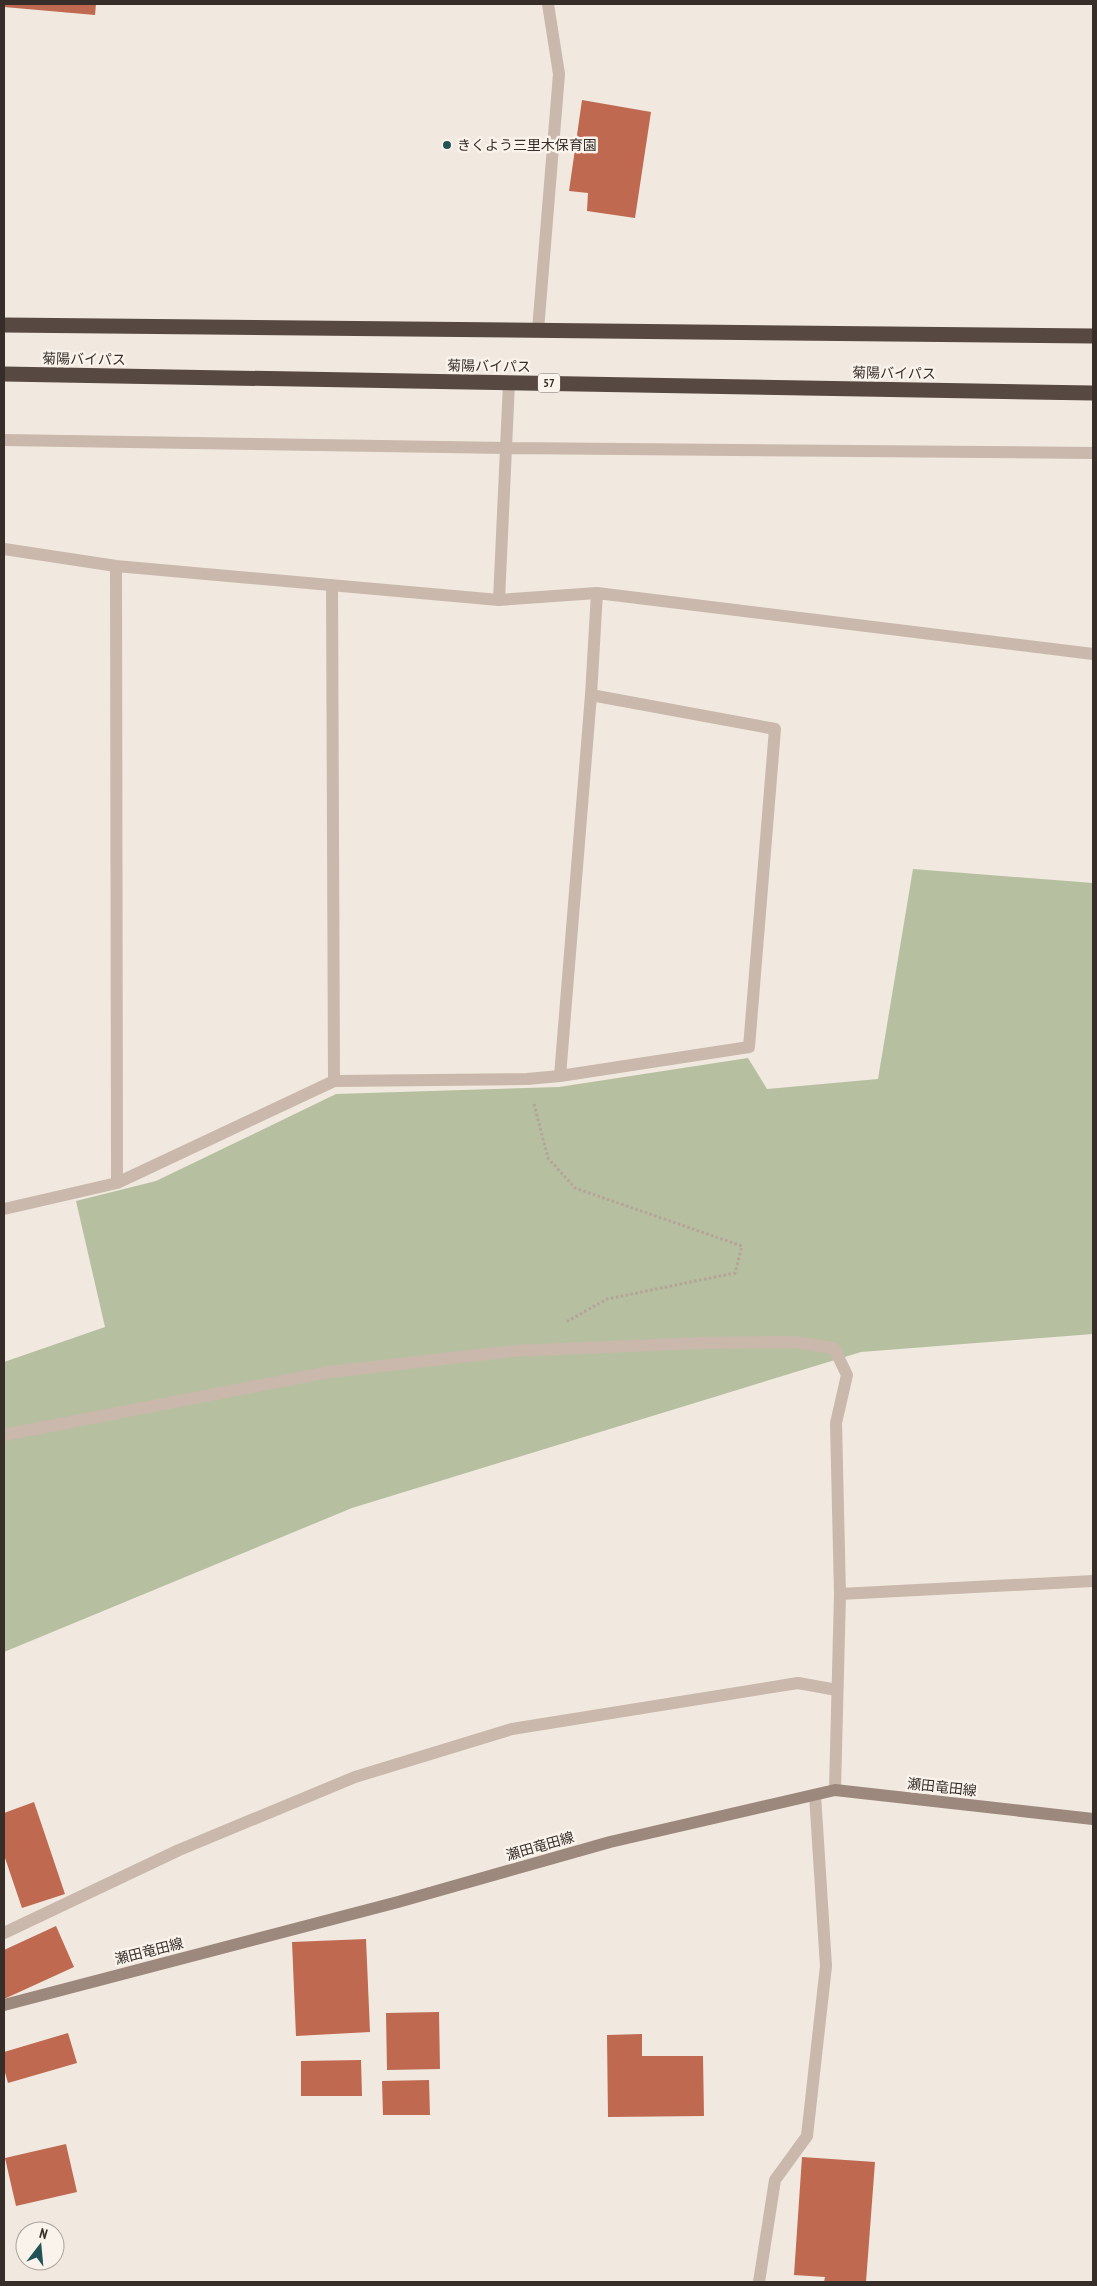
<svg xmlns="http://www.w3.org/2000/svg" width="1097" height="2286" font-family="'PT Sans Narrow','Noto Sans JP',sans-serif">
<rect width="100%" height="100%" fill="#f1e8df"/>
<path fill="#b6c0a0" d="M913 869 1093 883V1334L861 1352 352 1508 4 1652V1362L105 1327 76 1201 156 1181 336 1094 559 1087 748 1058 767 1089 878 1079Z"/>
<path fill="#bf6950" d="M4 4H96L95 15 4 7Z
M582 100 651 112 635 218 587 211 588 193 569 191Z
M34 1802 65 1894 22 1908 4 1855V1813Z
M56 1926 74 1967 4 1999V1950Z
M366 1939 370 2032 296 2036 292 1942Z
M439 2012 440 2069 387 2070 386 2013Z
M68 2033 77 2063 8 2083 4 2069V2052Z
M642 2034V2056H703L704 2116 608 2117 607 2035Z
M361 2060 362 2096H301V2061Z
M429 2080 430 2115H383L382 2081Z
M66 2144 77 2192 16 2206 5 2158Z
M802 2157 875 2162 866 2282H824L825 2277 794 2275Z"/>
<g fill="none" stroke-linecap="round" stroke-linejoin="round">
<path stroke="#b5a396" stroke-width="3" stroke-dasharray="2.5 2.5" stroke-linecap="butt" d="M534 1104 548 1158 575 1188 742 1246 735 1273 607 1299 566 1322"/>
<path stroke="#c9b8ab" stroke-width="12" d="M4 1933 179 1850 355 1777 512 1729 798 1683 837 1690"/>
<path stroke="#c9b8ab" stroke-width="12" d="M538 330 559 74 548 4
M4 440 506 448 1093 453
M4 549 116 566 499 600 597 593 1093 654
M116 566 117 1183
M332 585 334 1081
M499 600 509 383
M560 1076 749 1047 775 729 591 695
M4 1209 117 1183 334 1081 527 1079 560 1076 591 695 597 593
M4 1435 329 1372 514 1351 700 1343 794 1342 834 1348 847 1375 836 1423 840 1594 835 1790
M840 1594 1093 1581
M759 2282 775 2180 807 2136 826 1966 815 1795"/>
<path stroke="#9d887d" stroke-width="12" d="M4 2005 398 1902 610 1842 835 1790 1093 1819"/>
<path stroke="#584842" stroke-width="15" d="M4 325 1093 336
M4 374 1093 393"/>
</g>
<circle fill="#225457" stroke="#f9f3eb" stroke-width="2" cx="447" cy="145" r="5"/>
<g text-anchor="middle" stroke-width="5" stroke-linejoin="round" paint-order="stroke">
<rect fill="#f9f3eb" stroke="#716964" stroke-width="1" x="538" y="373.5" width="22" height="19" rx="4"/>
<g font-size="12" font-weight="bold" fill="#372e2a">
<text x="549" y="387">57</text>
</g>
<g font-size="14" fill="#372e2a" stroke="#f9f3eb" text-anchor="start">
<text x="457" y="150">きくよう三里木保育園</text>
</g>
<g font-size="14" fill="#372e2a" stroke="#f9f3eb">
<text transform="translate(84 359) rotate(1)" y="5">菊陽バイパス</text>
<text transform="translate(489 366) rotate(1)" y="5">菊陽バイパス</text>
<text transform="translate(894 373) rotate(1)" y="5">菊陽バイパス</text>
<text transform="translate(942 1787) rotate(6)" y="5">瀬田竜田線</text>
<text transform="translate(540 1846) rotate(-16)" y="5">瀬田竜田線</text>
<text transform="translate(149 1951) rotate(-14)" y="5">瀬田竜田線</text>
</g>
</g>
<rect width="1097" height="2286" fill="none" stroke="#372e2a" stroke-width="10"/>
<g transform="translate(40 2246) rotate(16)"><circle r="24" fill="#f9f3eb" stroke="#aba49e"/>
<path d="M0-4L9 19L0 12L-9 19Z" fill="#225457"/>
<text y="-8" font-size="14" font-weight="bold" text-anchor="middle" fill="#372e2a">N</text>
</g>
</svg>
